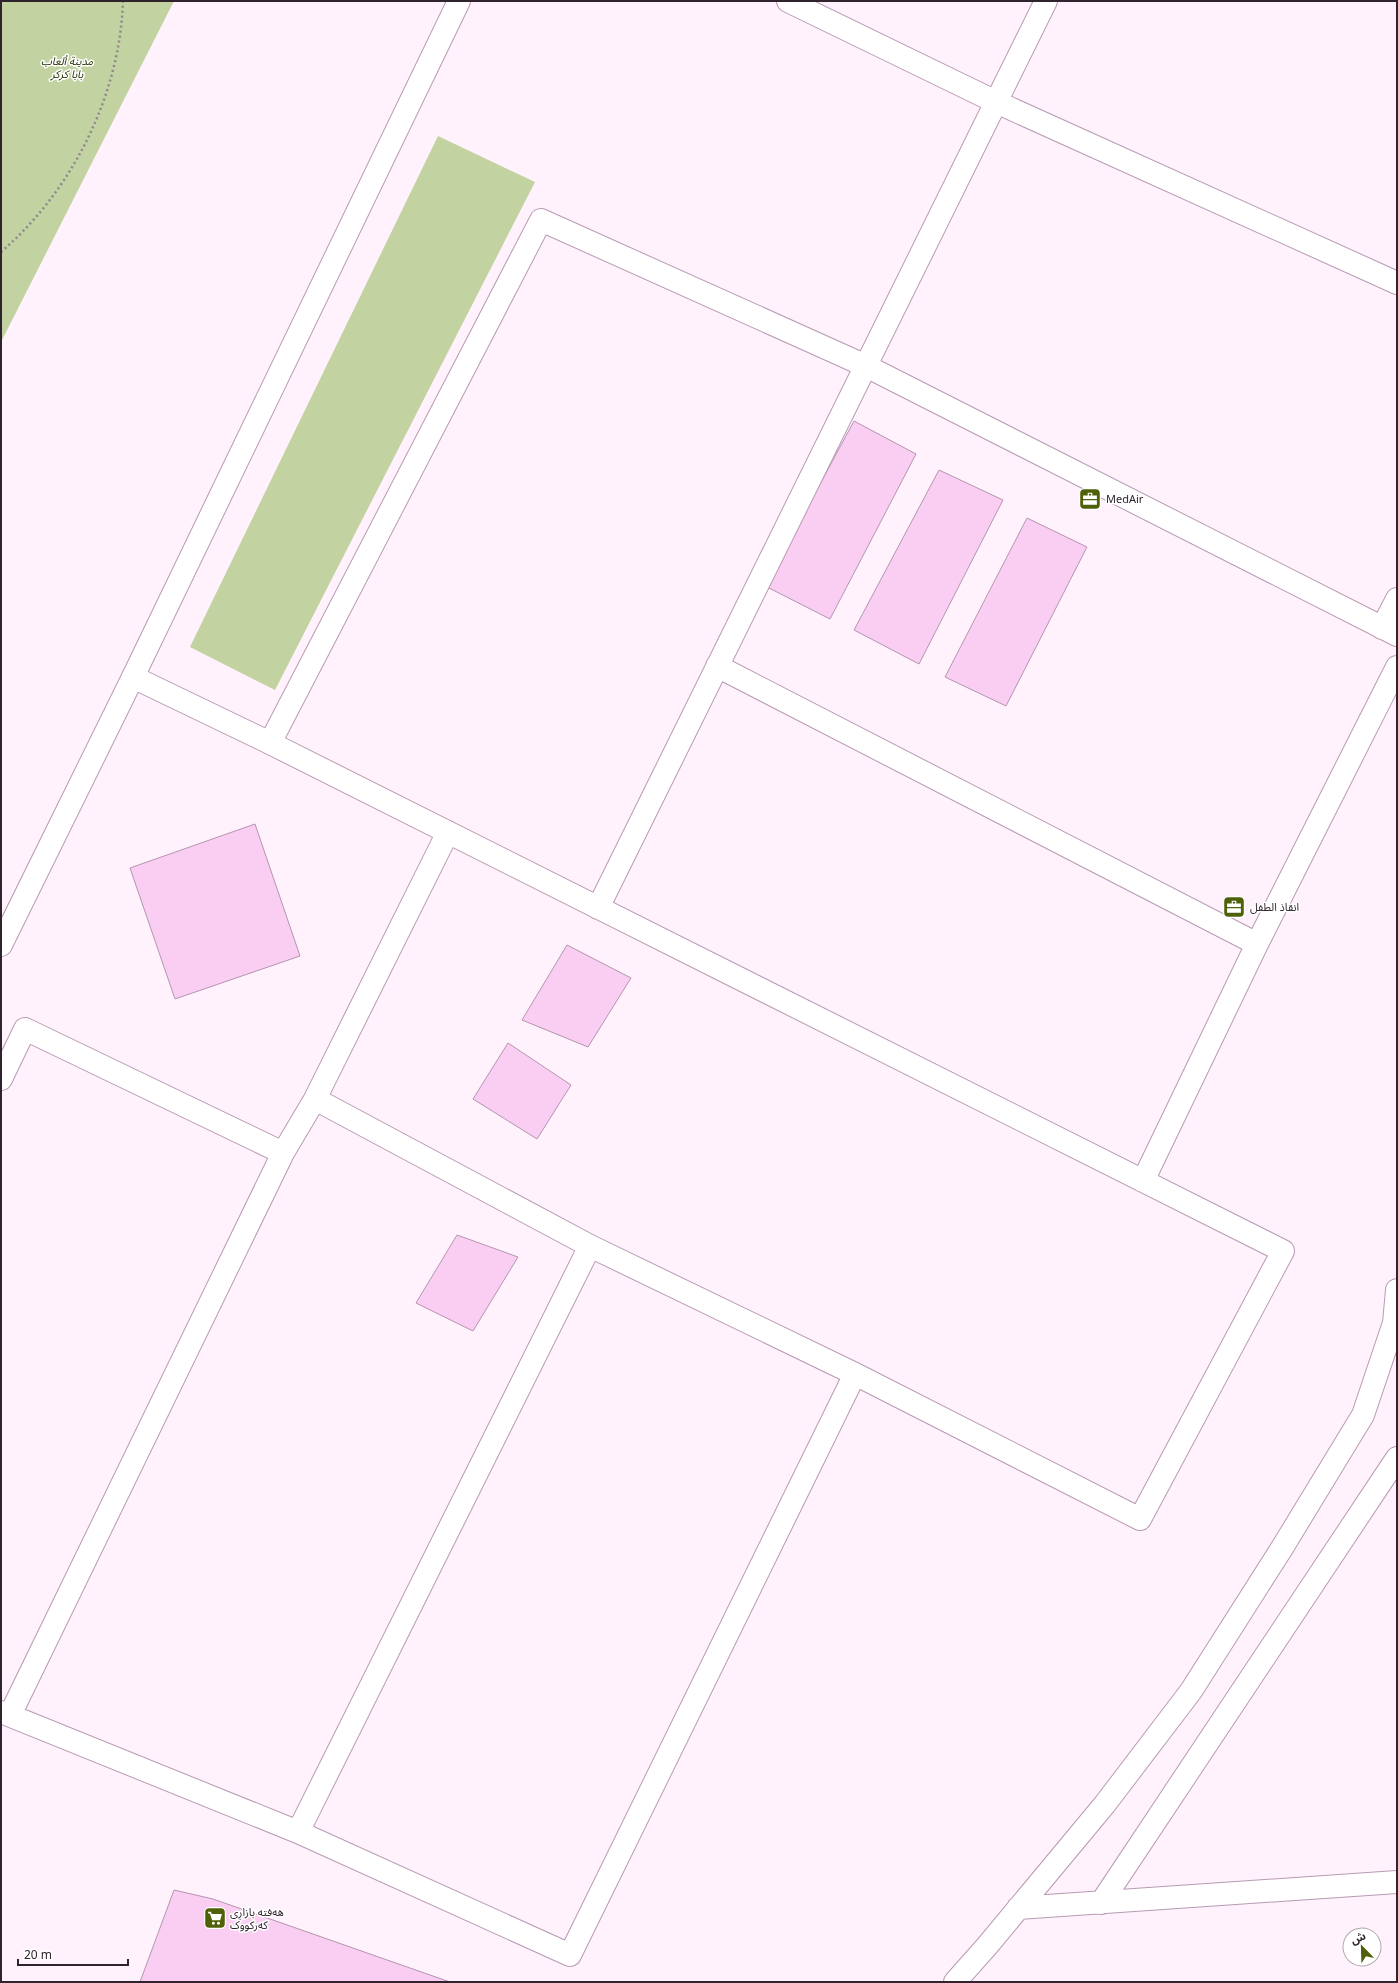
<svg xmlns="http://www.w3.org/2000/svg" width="1398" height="1983" font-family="Georgia,'Noto Sans Arabic',serif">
<rect width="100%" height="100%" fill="#fff2fc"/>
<path fill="#c2d2a0" d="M1 1H174L1 342Z
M438 136 535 182 275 690 190 647Z"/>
<path fill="#f9cef2" stroke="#b395ae" d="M854 421 916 454 830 619 765 586Z
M939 470 1003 500 919 664 854 630Z
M1027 518 1087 547 1006 706 945 677Z
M255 824 300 956 175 999 130 868Z
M567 945 631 978 588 1047 522 1020Z
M508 1043 571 1085 537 1139 473 1099Z
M457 1235 518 1257 473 1331 416 1303Z
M174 1890 213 1899 450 1982H140Z"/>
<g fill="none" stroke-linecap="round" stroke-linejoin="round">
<g stroke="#b89ab3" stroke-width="24">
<path id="minor" d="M788 1 996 102 1397 283
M1382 628 1397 599
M717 666 1257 944
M133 677 270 743 1283 1251 1140 1519 855 1374 590 1246 315 1099
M270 743 541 220 866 366 1397 635
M598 908 1046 1
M1 1079 25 1029 283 1153
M1143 1181 1257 944 1397 667
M1 1712 298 1832 570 1955 855 1374
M10 1715 283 1153 315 1099 448 832
M298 1832 590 1246
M1101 1903 1397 1458
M1018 1908 1397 1882
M955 1982 987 1946 1105 1804 1191 1691 1282 1548 1363 1415 1394 1323 1397 1290"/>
</g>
<g stroke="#b89ab3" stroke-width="24">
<path id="secondary" d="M1 945 133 677 459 1"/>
</g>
<path stroke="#92868f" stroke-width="2.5" stroke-dasharray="2 3" stroke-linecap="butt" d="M1 252C72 191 120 95 123 1"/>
<use href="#minor" stroke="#fff" stroke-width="22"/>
<use href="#secondary" stroke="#fff" stroke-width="22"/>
</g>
<defs>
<g id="office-square" transform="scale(1.15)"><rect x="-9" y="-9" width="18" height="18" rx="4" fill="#4e6108" stroke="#fff"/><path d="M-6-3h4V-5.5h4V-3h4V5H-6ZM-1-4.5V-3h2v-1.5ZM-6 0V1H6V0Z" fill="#fff"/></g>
<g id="supermarket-square" transform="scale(1.15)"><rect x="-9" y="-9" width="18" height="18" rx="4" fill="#4e6108" stroke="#fff"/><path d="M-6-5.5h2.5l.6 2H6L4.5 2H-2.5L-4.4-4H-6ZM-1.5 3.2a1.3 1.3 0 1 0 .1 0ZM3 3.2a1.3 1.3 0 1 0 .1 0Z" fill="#fff"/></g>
</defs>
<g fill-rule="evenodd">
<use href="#office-square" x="1090" y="499"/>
<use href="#office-square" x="1234" y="907"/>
<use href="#supermarket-square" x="215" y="1918"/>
</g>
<g text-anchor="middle" stroke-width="3" stroke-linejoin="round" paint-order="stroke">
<g font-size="11" font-style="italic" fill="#2a3507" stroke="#fff">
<text x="67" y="65">مدينة ألعاب<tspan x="67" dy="13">بابا كركر</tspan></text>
</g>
<g font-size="11" fill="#2f242d" stroke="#fff" text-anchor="start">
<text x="1106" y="503">MedAir</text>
<text x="1250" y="911">انقاذ الطفل</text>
<text x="230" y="1916">هەفتە بازاڕی<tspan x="230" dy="13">کەرکووک</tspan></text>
</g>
</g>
<rect width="1398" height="1983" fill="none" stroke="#2f242d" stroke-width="4"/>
<g transform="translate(1362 1947) rotate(337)"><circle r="19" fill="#ffffff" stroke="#aca7ab"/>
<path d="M0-3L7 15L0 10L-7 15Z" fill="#4e6108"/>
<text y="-6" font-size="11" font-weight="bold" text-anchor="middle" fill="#2f242d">ش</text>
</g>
<path d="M18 1959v6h110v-6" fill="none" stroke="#2f242d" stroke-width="2"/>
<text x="24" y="1959" font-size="12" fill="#2f242d" stroke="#ffffff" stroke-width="3" paint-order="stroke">20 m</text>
</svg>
